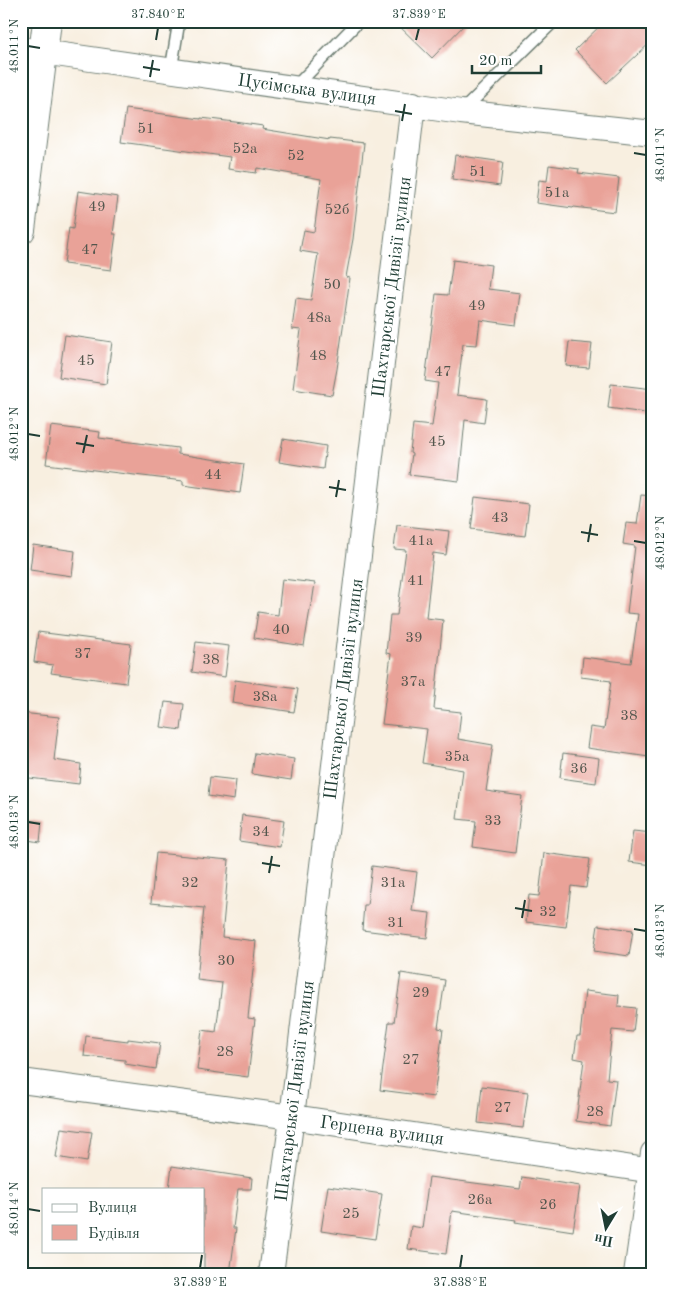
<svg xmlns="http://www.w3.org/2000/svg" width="674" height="1295" font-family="'Old Standard TT',serif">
<rect width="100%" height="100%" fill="#fff"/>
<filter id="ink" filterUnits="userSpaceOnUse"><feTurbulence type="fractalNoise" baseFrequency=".02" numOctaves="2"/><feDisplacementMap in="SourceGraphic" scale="10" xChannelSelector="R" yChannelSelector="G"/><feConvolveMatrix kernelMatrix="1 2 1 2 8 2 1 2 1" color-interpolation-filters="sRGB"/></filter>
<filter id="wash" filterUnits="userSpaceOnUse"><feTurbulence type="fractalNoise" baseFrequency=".0096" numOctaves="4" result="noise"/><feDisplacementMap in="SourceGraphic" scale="20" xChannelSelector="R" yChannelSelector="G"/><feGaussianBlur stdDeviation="1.12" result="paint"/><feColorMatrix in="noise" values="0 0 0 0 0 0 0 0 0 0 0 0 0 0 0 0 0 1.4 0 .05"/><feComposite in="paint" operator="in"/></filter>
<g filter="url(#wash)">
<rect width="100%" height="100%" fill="#f8efe0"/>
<g id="blocks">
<path fill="#e9a298" d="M394 21H468L432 58Z
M605 21H653V40L607 83 575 50Z
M126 109 201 119V118L235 122 263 126 262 129 330 140V139L364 143 353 239 346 277 350 278 337 369 332 395 293 389 301 330 292 329 296 298 311 300 318 254 300 251 304 230 314 232 321 179 257 168 256 173 228 169 230 157 121 142Z
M455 155 503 162 500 186 452 179Z
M549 165 579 169 578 173 619 178 615 212 574 207 573 208 536 203 539 180 547 181Z
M78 191 118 197 113 234H116L111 270 64 264 69 228 73 229Z
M453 260 491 265 488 289 520 293 516 325 480 320 477 345 463 344 457 395 487 399 484 423 465 420 459 481 409 475 412 454 410 453 413 424 432 426 438 383 425 381 436 294 448 295Z
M65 335 112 342 106 384 59 377Z
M569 342 592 344 589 368 566 366Z
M611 384 653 389V414L608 408Z
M51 426 100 432 99 438 178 448V454L244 464 240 493 183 485V481L46 464Z
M283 439 326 446 323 469 279 462Z
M641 495 653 496V733L649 757 587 748 590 727 604 729 611 681 581 677 583 657 631 663 638 614 627 613 635 546 623 544 626 523 637 524Z
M475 497 529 504 525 536 471 529Z
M397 525 449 531 446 555 433 553 426 618 443 620 434 709 461 712 458 739 493 745 486 791 522 796 515 853 473 847 476 821 457 819 463 770 422 763 427 729 382 724 391 654 386 653 390 615H397L406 550 394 549Z
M33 545 75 551 72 576 30 570Z
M282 579 315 583 312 603H311L304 646 254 638 258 612 278 615Z
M38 632 131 644 126 683 51 673 53 665 34 662Z
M196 642 229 646 225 677 192 672Z
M235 680 298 689 294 712 232 703Z
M165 702 184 704 181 730 161 727Z
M21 713 59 717 54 760 81 764 79 784 21 777Z
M255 753 294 759 291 780 252 774Z
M563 753 599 758 596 783 560 778Z
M210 777 236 780 234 800 208 796Z
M242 815 284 821 280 847 239 841Z
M21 819 42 822 40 842 21 839Z
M633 831 653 833V865L629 862Z
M156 853 229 860 222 937 256 941 248 1018 255 1019 248 1077 197 1070 202 1030 216 1032 222 983 197 980 204 908 151 903Z
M544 853 590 859 586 888 571 886 566 927 526 922 529 895 539 896Z
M372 866 417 872 412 911 430 913 427 938 362 930 364 905H367Z
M598 925 633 930 629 956 594 951Z
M401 973 445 980 438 1028 443 1029 434 1097 380 1090 389 1022H394Z
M585 991 619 995 618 1006 636 1008 633 1032 612 1030 607 1079 616 1080 610 1126 576 1121 584 1060 574 1058 577 1036H580Z
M86 1036 128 1041V1039L160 1043 156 1069 125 1064V1060L84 1056Z
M482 1086 528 1092 523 1128 478 1123Z
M61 1128 92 1132 87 1162 56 1157Z
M172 1166 252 1178 251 1189H238L233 1228H236L230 1274H204V1189H169Z
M429 1177 520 1189 522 1177 580 1186 573 1231 515 1222 516 1220 452 1211 446 1254 408 1249 411 1226 422 1228Z
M328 1186 382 1194 375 1239 321 1231Z"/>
</g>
</g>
<g filter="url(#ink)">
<use href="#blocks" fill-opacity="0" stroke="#6b7b70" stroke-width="1"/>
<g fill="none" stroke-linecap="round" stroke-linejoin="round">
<g stroke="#6b7b70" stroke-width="14">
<path id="service" d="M171 70 179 21
M295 87 359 21
M461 112 554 21"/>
</g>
<g stroke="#6b7b70" stroke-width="26">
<path id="minor" d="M21 49 461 112 653 133
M21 1081 292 1117 653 1171
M271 1274 292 1117 413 104
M636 1274 653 1153"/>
</g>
<g stroke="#6b7b70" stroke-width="30">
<path id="tertiary" d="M21 230 47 21"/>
</g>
<use href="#service" stroke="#fff" stroke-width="11"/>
<use href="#minor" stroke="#fff" stroke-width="24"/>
<use href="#tertiary" stroke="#fff" stroke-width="28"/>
</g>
</g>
<path fill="none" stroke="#1f3d34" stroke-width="2" d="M156 40 158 28M416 40 419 28M28 46 40 48M143 67 160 70M150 77 153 60M395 111 412 114M402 121 405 104M634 153 646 155M28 434 40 436M76 443 94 446M83 453 87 435M329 487 346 490M336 497 339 480M581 532 598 535M634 541 646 543M588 542 591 524M28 822 40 824M262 863 280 866M269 873 272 856M515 908 532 911M522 918 525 900M634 929 646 931M28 1209 40 1211M200 1268 202 1255M460 1268 462 1255"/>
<g text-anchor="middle" stroke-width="4.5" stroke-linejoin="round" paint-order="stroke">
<g font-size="15" fill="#52564d">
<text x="146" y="133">51</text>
<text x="245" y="153">52а</text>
<text x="296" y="160">52</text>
<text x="478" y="176">51</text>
<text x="557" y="197">51а</text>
<text x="97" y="211">49</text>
<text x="337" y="214">52б</text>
<text x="90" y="254">47</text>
<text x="332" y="289">50</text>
<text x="477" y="310">49</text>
<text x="319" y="322">48а</text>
<text x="318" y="360">48</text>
<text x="86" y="365">45</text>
<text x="443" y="376">47</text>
<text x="437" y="446">45</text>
<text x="213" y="479">44</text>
<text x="500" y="522">43</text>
<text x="421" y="545">41а</text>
<text x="416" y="585">41</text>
<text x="281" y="634">40</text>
<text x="414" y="642">39</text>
<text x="83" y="658">37</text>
<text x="211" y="664">38</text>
<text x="413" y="686">37а</text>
<text x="265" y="701">38а</text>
<text x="629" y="720">38</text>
<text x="457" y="761">35а</text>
<text x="579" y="773">36</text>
<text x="493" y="825">33</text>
<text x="261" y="836">34</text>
<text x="190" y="887">32</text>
<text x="393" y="887">31а</text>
<text x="548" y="916">32</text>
<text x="396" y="927">31</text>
<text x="226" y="965">30</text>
<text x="421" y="997">29</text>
<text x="225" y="1056">28</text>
<text x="411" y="1064">27</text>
<text x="503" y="1112">27</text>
<text x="595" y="1116">28</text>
<text x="480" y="1204">26а</text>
<text x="548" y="1209">26</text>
<text x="351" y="1218">25</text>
</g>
<g font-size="18" fill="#1f3d34" stroke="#fff">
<text transform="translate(307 89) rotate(8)" y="6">Цусімська вулиця</text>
<text transform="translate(391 287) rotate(-83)" y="6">Шахтарської Дивізії вулиця</text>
<text transform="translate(343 689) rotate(-83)" y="6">Шахтарської Дивізії вулиця</text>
<text transform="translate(294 1091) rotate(-83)" y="6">Шахтарської Дивізії вулиця</text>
<text transform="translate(382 1130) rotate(8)" y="6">Герцена вулиця</text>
</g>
</g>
<rect width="674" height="1295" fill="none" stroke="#fff" stroke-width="55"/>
<rect x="42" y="1188" width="162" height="65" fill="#ffffff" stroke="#a5b1ae"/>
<rect x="52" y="1204" width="25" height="8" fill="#ffffff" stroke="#a5b1ae"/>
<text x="88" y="1212" font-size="15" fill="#1f3d34">Вулиця</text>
<rect x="52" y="1225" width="25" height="15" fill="#e9a298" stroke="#a5b1ae"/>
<text x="88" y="1238" font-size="15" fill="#1f3d34">Будівля</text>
<g transform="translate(606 1228) rotate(190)" stroke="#ffffff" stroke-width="4" paint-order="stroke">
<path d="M0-4L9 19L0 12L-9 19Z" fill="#1f3d34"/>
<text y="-8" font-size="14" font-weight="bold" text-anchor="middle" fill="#1f3d34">Пн</text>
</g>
<path d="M472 65v8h69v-8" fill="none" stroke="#1f3d34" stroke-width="2.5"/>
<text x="479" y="65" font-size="15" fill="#1f3d34" stroke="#ffffff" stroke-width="4" paint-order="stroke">20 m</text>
<rect x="28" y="28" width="618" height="1240" fill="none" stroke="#1f3d34" stroke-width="2"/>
<g font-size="12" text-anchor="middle" fill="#1f3d34">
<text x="158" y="18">37.840°E</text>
<text x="419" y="18">37.839°E</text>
<text transform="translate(14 46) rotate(-90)" y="4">48.011°N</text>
<text transform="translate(660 155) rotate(-90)" y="4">48.011°N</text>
<text transform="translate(14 434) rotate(-90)" y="4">48.012°N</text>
<text transform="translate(660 543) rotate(-90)" y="4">48.012°N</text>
<text transform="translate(14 822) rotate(-90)" y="4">48.013°N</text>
<text transform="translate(660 931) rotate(-90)" y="4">48.013°N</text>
<text transform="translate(14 1209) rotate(-90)" y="4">48.014°N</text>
<text x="200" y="1286">37.839°E</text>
<text x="460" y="1286">37.838°E</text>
</g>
</svg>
